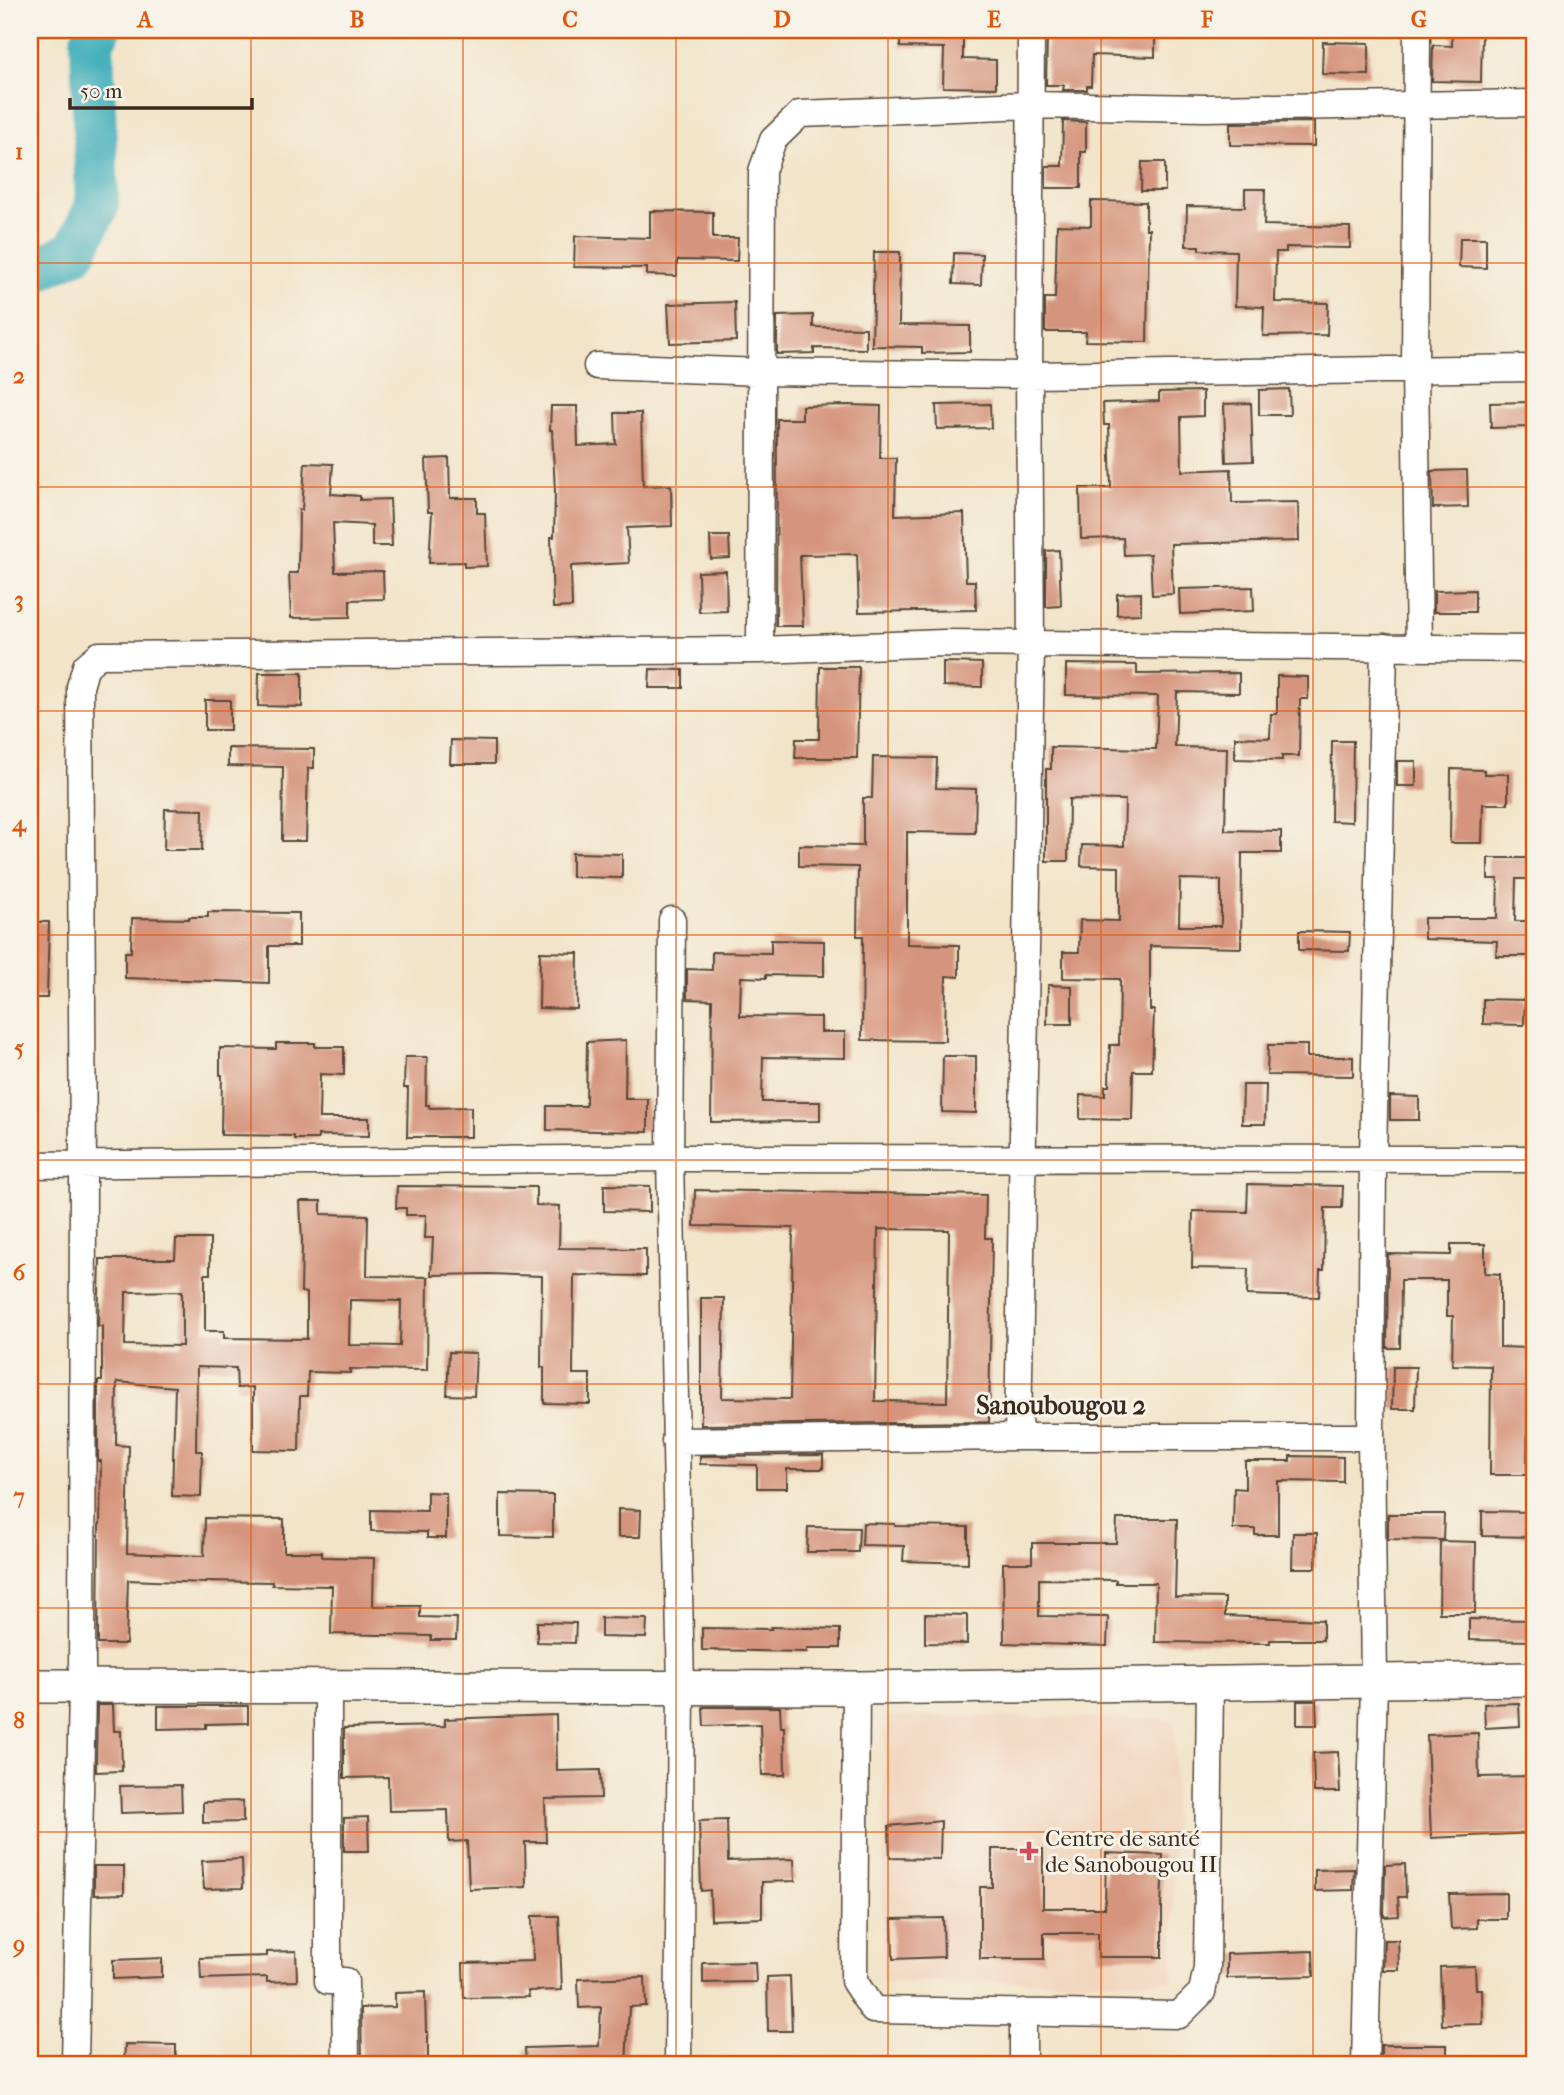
<svg xmlns="http://www.w3.org/2000/svg" width="1564" height="2095" font-family="'IM FELL French Canon',serif">
<rect width="100%" height="100%" fill="#f7f3e8"/>
<filter id="ink" filterUnits="userSpaceOnUse"><feTurbulence type="fractalNoise" baseFrequency=".0143" numOctaves="2"/><feDisplacementMap in="SourceGraphic" scale="14" xChannelSelector="R" yChannelSelector="G"/><feConvolveMatrix kernelMatrix="1 2 1 2 8 2 1 2 1" color-interpolation-filters="sRGB"/></filter>
<filter id="wash" filterUnits="userSpaceOnUse"><feTurbulence type="fractalNoise" baseFrequency=".00686" numOctaves="4" result="noise"/><feDisplacementMap in="SourceGraphic" scale="28" xChannelSelector="R" yChannelSelector="G"/><feGaussianBlur stdDeviation="1.57" result="paint"/><feColorMatrix in="noise" values="0 0 0 0 0 0 0 0 0 0 0 0 0 0 0 0 0 1.4 0 .05"/><feComposite in="paint" operator="in"/></filter>
<g filter="url(#wash)">
<rect width="100%" height="100%" fill="#f2e4c9"/>
<path fill="#f2d5bd" d="M885 1716 1036 1717 1175 1720 1173 1981 882 1982Z"/>
<g fill="none" stroke-linecap="round" stroke-linejoin="round">
<path stroke="#3faeba" stroke-width="44" d="M30 273 75 251 97 206 92 41 99 30"/>
</g>
<g id="blocks">
<path fill="#d5947d" fill-rule="evenodd" d="M900 30H963V59L996 60V88L943 87 944 48 900 47Z
M1452 30H1482L1481 82 1432 81 1433 45 1452 46Z
M1088 33 1155 34V57L1092 55 1091 86H1087V90H1063L1064 85H1046L1047 37 1088 38Z
M1323 42 1369 43V75L1322 74Z
M1063 121 1086 122V152H1081V188H1046V166H1062Z
M1314 122V146L1230 145V123Z
M1142 162H1165V191H1141Z
M1245 189H1265L1264 225 1350 227V248L1286 247V252H1276L1275 302 1328 303 1327 335 1263 336 1264 307 1235 306 1236 251 1199 250V246H1186L1187 206 1245 207Z
M1091 201 1146 202V229H1149L1147 342 1085 341 1086 332H1045V298H1055L1057 225 1091 226Z
M650 211 713 212V238H738L737 261 677 260V276L647 275V268L574 267 575 236 650 238Z
M1460 238H1486V268L1459 267Z
M874 252H900L899 325 970 326V352L922 353V347L872 346Z
M954 253 982 254 981 285 953 284Z
M735 302 736 341 670 343 668 304Z
M813 315V327L866 328V349L814 348V353L777 354V316Z
M1289 389 1290 415H1259V390Z
M1203 391V416L1181 417 1182 471 1231 469 1232 503 1298 502 1299 541 1171 544 1173 594 1152 595 1150 554 1124 555 1123 538 1081 539 1080 488H1111L1109 425H1104L1103 403 1159 401V392Z
M1529 402 1530 427 1491 428 1490 403Z
M1251 403 1253 461 1226 462 1224 404Z
M990 404 991 428 937 429 936 405Z
M849 405 881 406 880 458H896L895 515 964 513 966 581H975L976 610 859 612 857 554 800 555 803 626H776L777 419H802V406Z
M551 406H577L578 446 616 444 615 413H641L643 486 671 485 672 526 627 528 629 563 571 566 572 607 553 608 551 537H554L555 492 552 430H550Z
M449 458 450 498H477V513H485L487 566 464 567V562L429 563 432 512H428L426 459Z
M305 463 333 464 331 494 360 496V500L390 499 392 546H372V525L333 523 335 572 383 571 384 599 350 600V617L291 618 289 573H298L299 510H302Z
M1467 470 1468 507 1433 508 1432 471Z
M710 536H729L730 558 711 559Z
M1059 550 1061 606 1046 607V551Z
M726 571 727 611 699 612 698 572Z
M1253 587 1254 611 1180 614 1179 589Z
M1475 590V612H1434V591Z
M1141 593V614L1117 615V594Z
M943 662 982 663V687L943 686Z
M1066 664 1137 665V674L1239 673V693L1177 692 1175 747 1227 748 1225 830 1281 831V853H1242L1241 948 1150 946V1010H1154L1152 1071H1133L1132 1120 1080 1119V1095L1105 1096V1086H1109L1110 1045H1119L1120 979 1063 978V952H1079L1080 920 1119 921V867L1081 866 1082 845 1124 846 1125 800 1069 799 1068 861H1046V769H1051V747L1156 749 1158 696 1066 695ZM1180 879 1221 880V926H1179Z
M820 667H859L857 758H795L796 739H819Z
M650 669 683 670V688H649Z
M259 673H302V707L258 706Z
M1277 676 1308 677V699H1300L1299 756H1282V760L1235 759V737L1270 738 1271 714H1277Z
M205 700H230V730H205Z
M451 740 494 741V764H450Z
M1332 741H1353L1352 822 1331 821Z
M228 748 314 749V768H308L306 841H282L283 767 228 766Z
M873 757 937 758 936 788 976 789 975 833 907 832V944L959 945V977L946 976 945 1041 862 1040 863 936H857L858 867 799 866V845L863 846V798H872Z
M1397 761H1416V786H1397Z
M1451 769 1484 770V774H1508V804H1483L1482 843H1450Z
M165 809 203 810 202 850H164Z
M572 853 622 854V878L572 877Z
M1488 858H1529V879H1516L1515 921H1534V956H1496L1497 941 1424 939V918H1497L1498 879H1488Z
M208 912 299 913V946H269V983L125 978V952H131L132 918 189 919V917H208Z
M30 922H49L47 998H30Z
M1299 931 1350 932 1349 951 1299 950Z
M771 940 824 941V976L766 975V978L741 977 740 1016 821 1017V1032H845V1058L763 1057 762 1102H820V1121L711 1122 712 1000 687 999V969L712 970V952L771 953Z
M540 952 578 953 577 1009 539 1008Z
M1048 985 1072 986V1024H1047Z
M1483 999 1525 1000 1524 1025 1483 1024Z
M626 1040 625 1099H648V1132L547 1130V1106H586L587 1042Z
M276 1043H315V1047H344V1075L320 1074 319 1118H369V1136L318 1135V1139H294V1136L221 1135 222 1075H220V1048L276 1049Z
M1268 1045H1307V1057H1353V1076L1267 1075Z
M943 1056H976V1113L942 1112Z
M405 1057H427L426 1105H429V1108L471 1107V1137H407L408 1088H404Z
M1243 1085H1266L1265 1124H1242Z
M1390 1096 1419 1097V1120H1390Z
M1248 1184 1343 1186 1342 1208H1325L1324 1270H1320L1319 1297 1247 1295 1248 1269 1192 1268 1193 1211 1247 1212Z
M604 1185 650 1186V1212L604 1211Z
M397 1186 536 1187V1205L560 1206 559 1248 646 1249V1276L574 1275 573 1374H590V1404L544 1403V1367H541L542 1276 488 1274 431 1275 433 1238H425L426 1215H406V1208H396Z
M695 1190 986 1195 985 1238H992L989 1422 701 1425V1298H724L722 1398 790 1399 793 1228 694 1226ZM878 1229 949 1230 947 1402 875 1401Z
M300 1201H321V1214L368 1215 367 1276 428 1277 427 1370 350 1369V1373L308 1372 307 1396H300L299 1451 253 1450V1387L237 1388 236 1368 197 1367 196 1451H202L201 1497 172 1496 175 1387 117 1382 116 1445 129 1446 127 1553 204 1556 205 1518 284 1519V1552H322V1557L374 1558 373 1606H420V1617L457 1618 456 1640H431V1636L331 1634 332 1586 272 1585V1582L206 1581V1583L128 1580 126 1644H98L99 1524H100L101 1461H98V1381H102V1326H98L100 1259H175L176 1239H210V1274H205V1331H224V1338L307 1339V1293L301 1292 302 1242ZM182 1291V1346L125 1345 126 1292ZM350 1300 401 1301 400 1346 349 1345Z
M1451 1244H1485V1273L1500 1274V1347L1529 1348 1527 1475H1490L1491 1366 1452 1365 1453 1316H1447V1280H1401L1400 1348H1387L1388 1254 1451 1255Z
M449 1352 476 1353 474 1396 447 1395Z
M1393 1367H1416L1415 1409H1392Z
M823 1455V1469H787V1488H757V1465L700 1464V1456Z
M1290 1456 1343 1457V1482L1278 1481V1535H1255V1529H1233L1234 1488 1245 1489V1461H1290Z
M427 1492 446 1493V1538H427V1532L371 1531V1510L427 1511Z
M500 1494 553 1495V1537L500 1536Z
M618 1509 641 1510 640 1537H618Z
M1482 1511 1534 1512V1537L1482 1536Z
M1388 1514H1444L1443 1540 1388 1539Z
M1117 1519H1177L1175 1597 1225 1598V1616L1323 1620V1640H1270V1643L1155 1642 1156 1583H1116V1580L1039 1579V1616L1108 1617 1107 1646 1004 1643 1003 1563H1032V1543H1116Z
M863 1523 895 1524V1526L968 1527V1563L903 1561 904 1546 862 1545Z
M808 1527 859 1528 858 1552H807Z
M1293 1533H1317L1316 1568H1292Z
M1440 1541 1476 1542 1475 1613H1439Z
M925 1614 967 1615V1644L925 1643Z
M601 1618 647 1619 646 1638 601 1637Z
M1469 1619 1534 1620V1641L1469 1640Z
M537 1622 576 1623 575 1643 537 1642Z
M771 1627 840 1629V1648H807V1652L702 1650V1628L771 1629Z
M1297 1701H1316L1317 1725H1297Z
M1519 1703 1520 1726 1485 1728 1484 1704Z
M97 1705H113L114 1731H121L122 1771 96 1772Z
M158 1706H248V1723L206 1724V1728L158 1729Z
M703 1707H780L781 1727H784L785 1775H762L760 1724 704 1726Z
M556 1715 557 1771 600 1770 601 1798 545 1799 546 1842H525L526 1887 469 1889 467 1841 449 1842 448 1810 389 1811 388 1777 344 1778V1728L445 1726V1719Z
M1478 1733 1479 1777 1534 1776V1833L1431 1838 1427 1735Z
M1338 1752 1340 1792H1314L1313 1753Z
M181 1785 182 1811 121 1813 120 1786Z
M243 1801V1822L203 1823V1802Z
M368 1817 369 1851H344V1818Z
M727 1820 728 1861 794 1859 795 1881 762 1882V1918L711 1920 710 1890 701 1891 699 1821Z
M941 1821 940 1859 890 1858 889 1826Z
M992 1849H1043V1908H1105L1106 1853 1163 1855 1161 1908H1162V1957H1098V1933H1044V1959H980V1887H992Z
M242 1859 243 1888 204 1889 202 1861Z
M1405 1864 1406 1897H1398L1399 1916 1384 1917 1385 1865Z
M94 1866H124V1894L94 1895Z
M1354 1869 1353 1890 1315 1891V1870Z
M1506 1893V1919H1477V1928L1451 1929 1449 1894Z
M532 1916H559L562 1990 528 1991 529 1997 464 1998 463 1963 533 1961Z
M943 1918 944 1957 893 1959 892 1919Z
M1384 1940H1398L1399 1970H1383Z
M296 1951 297 1981 267 1982V1977L201 1979 200 1958 267 1956V1952Z
M1313 1951 1314 1976 1227 1978V1954Z
M162 1958V1977L113 1979V1960Z
M755 1962 756 1982 703 1983V1963Z
M1475 1966 1476 1989H1482L1483 2024 1442 2025 1440 1967Z
M790 1976 792 2031H768L767 1977Z
M645 1977 646 2006 629 2007 626 2065H526L525 2048 599 2046 601 2007 579 2008 578 1979Z
M425 1992 426 2032H428V2061L362 2063 361 2008 395 2007V1993Z
M125 2044 176 2045V2065H124Z
M1381 2045H1447V2065H1381Z"/>
</g>
</g>
<g filter="url(#ink)">
<use href="#blocks" fill-opacity="0" stroke="#564638" stroke-width="2"/>
<g fill="none" stroke-linecap="round" stroke-linejoin="round">
<g stroke="#564638" stroke-width="29">
<path id="minor" d="M1417 30 1415 370 1419 648
M597 366 762 372 1029 375 1534 368
M760 650 762 171 773 140 800 114 1029 105 1205 108 1534 103
M672 920 670 1158 681 1688 678 2065
M30 1165 670 1158 1534 1159
M1018 1437 1031 644 1029 375 1031 30
M675 1441 1018 1437H1371
M328 1687V1981H345L346 2065
M856 1688 854 1981 873 2010 1179 2015 1202 1992 1207 1968 1210 1682
M1023 2012V2065
M75 2065 82 1686 83 1164 80 687 86 666 99 655 760 650 944 643 1534 649
M1365 2065 1374 1681 1371 1437 1373 1158 1384 647"/>
</g>
<g stroke="#564638" stroke-width="36">
<path id="major" d="M30 1686 856 1688 1534 1679"/>
</g>
<use href="#minor" stroke="#fff" stroke-width="26"/>
<use href="#major" stroke="#fff" stroke-width="33"/>
</g>
</g>
<path fill="none" stroke="#df570d" stroke-width="2" stroke-opacity="0.55" d="M251 30V2065M463 30V2065M676 30V2065M888 30V2065M1101 30V2065M1313 30V2065M30 263H1534M30 487H1534M30 711H1534M30 935H1534M30 1160H1534M30 1384H1534M30 1608H1534M30 1832H1534"/>
<path fill="#d1495b" stroke="#f7f3e8" stroke-width="2.5" d="M1025.5 1840.5h7v7h7v7h-7v7h-7v-7h-7v-7h7z"/>
<g text-anchor="middle" stroke-width="6" stroke-linejoin="round" paint-order="stroke">
<g font-size="23" fill="#3b2a1e" stroke="#f7f3e8" text-anchor="start">
<text x="1045" y="1846">Centre de santé<tspan x="1045" dy="26">de Sanobougou II</tspan></text>
</g>
<g font-size="26" font-weight="bold" fill="#3b2a1e" stroke="#f7f3e8">
<text x="1061" y="1414">Sanoubougou 2</text>
</g>
</g>
<rect width="1564" height="2095" fill="none" stroke="#f7f3e8" stroke-width="77"/>
<path d="M70 98v10h182v-10" fill="none" stroke="#3b2a1e" stroke-width="3.5"/>
<text x="80" y="98" font-size="21" fill="#3b2a1e" stroke="#f7f3e8" stroke-width="5" paint-order="stroke">50 m</text>
<rect x="38" y="38" width="1488" height="2018" fill="none" stroke="#df570d" stroke-width="2.5"/>
<g font-size="23" text-anchor="middle" font-weight="bold" fill="#df570d">
<text x="145" y="27">A</text>
<text x="357" y="27">B</text>
<text x="570" y="27">C</text>
<text x="782" y="27">D</text>
<text x="994" y="27">E</text>
<text x="1207" y="27">F</text>
<text x="1419" y="27">G</text>
<text x="19" y="159">1</text>
<text x="19" y="383">2</text>
<text x="19" y="607">3</text>
<text x="19" y="831">4</text>
<text x="19" y="1055">5</text>
<text x="19" y="1280">6</text>
<text x="19" y="1504">7</text>
<text x="19" y="1728">8</text>
<text x="19" y="1952">9</text>
</g>
</svg>
